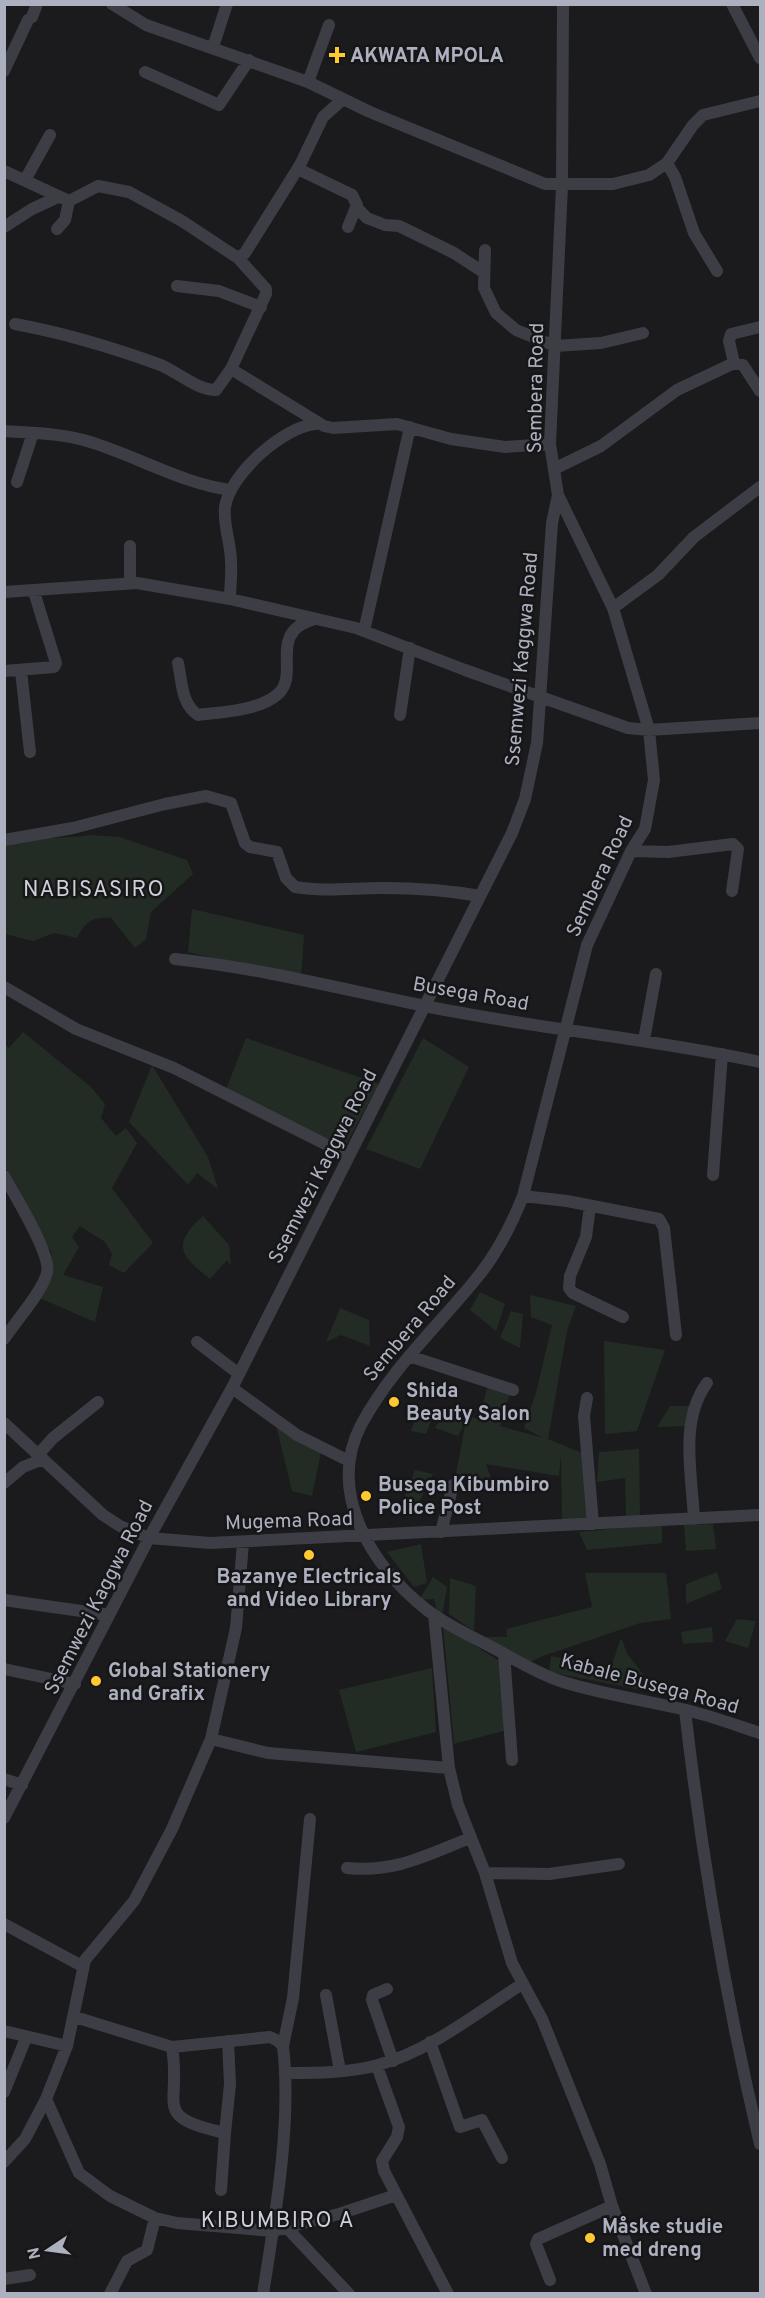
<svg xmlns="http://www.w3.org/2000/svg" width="765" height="2298" font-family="Overpass,sans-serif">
<rect width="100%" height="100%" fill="#1b1b1d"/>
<path fill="#222c24" d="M90 835 119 837 187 860 193 874 151 912 146 939 135 948 111 918C93 917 86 921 77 938L54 933 33 941 5 934V841C33 836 61 840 90 835Z
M192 909 304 935 301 978 188 952Z
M23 1032 91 1087 105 1104 101 1118 116 1136 126 1128 137 1143 112 1188 153 1243 124 1273 109 1265 112 1254 105 1242 80 1226 72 1237 79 1247 63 1275 103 1287 95 1322 37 1297 53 1276 51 1251 36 1232 19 1189 5 1167 4 1044 9 1048Z
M246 1038 379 1084 345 1146 225 1092Z
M423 1038 469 1067 420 1169 366 1149Z
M152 1065 208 1157 218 1189 197 1173 188 1185 129 1122Z
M203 1216 229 1245 231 1266 227 1260 210 1279C180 1255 171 1245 203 1216Z
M480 1292 505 1304 496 1331 470 1310Z
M530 1295 576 1306 567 1331 548 1439 582 1453 588 1524 562 1520 561 1454 559 1476 486 1464 495 1490 456 1474 466 1421 458 1436 435 1428 446 1410 479 1419 488 1385 510 1394 500 1426 543 1438 524 1428 536 1393 552 1325 531 1317Z
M340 1308 369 1320 370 1346 341 1335 326 1342Z
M511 1311 523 1314 520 1348 500 1338Z
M604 1341 665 1350 637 1431 605 1434Z
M670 1406H692L687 1426 657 1427Z
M418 1409 434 1413 426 1434 411 1431Z
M276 1425 321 1452 312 1496 292 1491Z
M639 1449 640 1516 626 1517 625 1478 597 1482 599 1452Z
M415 1470 433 1474 418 1504 404 1499Z
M662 1524V1543L587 1550 579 1532Z
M713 1524 716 1549 686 1551 684 1525Z
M421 1544 427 1583 414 1587 387 1552Z
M717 1572 722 1589 686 1604V1584Z
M585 1573H666L671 1619 640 1623 543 1656 530 1662 482 1637H507L506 1629 592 1607Z
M433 1577 447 1587 442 1617 438 1614 434 1599 419 1600Z
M450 1578 476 1586 474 1631 449 1614Z
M737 1619 756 1621 748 1648 725 1641Z
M443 1626 501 1662 507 1730 454 1744Z
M712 1627 713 1642 683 1644 681 1632Z
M621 1638 627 1653 657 1693 549 1672 551 1656 611 1667Z
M432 1668 436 1732 356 1752 339 1690Z"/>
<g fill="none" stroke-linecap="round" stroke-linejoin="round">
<path stroke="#3d3e45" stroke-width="12" d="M112 4 146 25 308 82 370 112 545 184H613L649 175 667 163 693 125 703 115 760 101
M563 4 562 186 550 444 558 495 613 608 649 730 654 780 645 829 631 851 587 945 523 1196C511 1226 497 1254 476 1279 437 1327 391 1369 361 1425 326 1493 372 1567 427 1610 449 1627 477 1639 501 1652 521 1663 541 1675 563 1682 602 1694 643 1700 682 1709 709 1715 735 1725 760 1733
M732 4 760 58
M32 17 37 4
M213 47 227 4
M4 71 28 20
M145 72 219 105 249 60
M308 82 329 25
M667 163 675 177 694 233 717 271
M298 169 352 195 357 205 348 227
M4 171 69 201 65 220 57 229
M25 180 50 135
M356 207 367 218 385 225 399 226 454 253 483 272
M4 227 32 209 58 197
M485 250 484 288 496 313 516 330 555 346 601 343 643 333
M238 258 245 253 300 165 323 117 342 100
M177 286 219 291 261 307
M15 324C64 333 111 347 158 364 177 371 196 390 216 390L231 369 266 294V289L238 258 182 221 129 192 98 186 69 201
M734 363 729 341 731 334 760 327
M231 369 324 426 333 428 397 424 451 439 505 447 550 444
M4 431C32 433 60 433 87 441 135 455 180 483 230 490
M554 469 601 446 677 390 734 363 743 365 760 391
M17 482 33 433
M130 583V546
M4 592 137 583 230 599 356 628 465 670 628 728 649 730 760 723
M230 599C230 587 232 574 231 562 231 543 223 526 225 507 230 474 284 426 316 424
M613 608 658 575 694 537 760 487
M364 631 410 427
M178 663C182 681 181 704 198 715 221 712 259 711 278 694 301 673 266 632 315 619
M4 671 54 667 56 663 34 592
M21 671 30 752
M400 715 410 648
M4 840 73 828 165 804 206 796 231 803 245 843 250 847 277 852 286 878 295 887C325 892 353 888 383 888 416 888 447 890 480 896
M631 851 668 852 733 844 738 849 732 891
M175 959C260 968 341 989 425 1006 536 1029 649 1038 760 1062
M4 987 76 1029 174 1068 349 1156
M644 1040 656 974
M713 1175 722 1054
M4 1176C14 1194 52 1255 47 1273 42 1292 16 1321 4 1339
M523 1196 567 1201 659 1219 664 1228 676 1335
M590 1206 586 1237 570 1276 569 1288 573 1293 623 1317
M197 1342 239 1374
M409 1356 513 1390
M232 1388 297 1435 349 1461
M587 1398 584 1416 593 1524
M4 1423 103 1515 120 1526 149 1538 210 1543 760 1515
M37 1456 53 1438 98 1402
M4 1483 23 1467 41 1460
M694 1519C692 1475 679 1421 707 1383
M441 1532 453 1485
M4 1600 109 1615
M434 1615 449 1768 458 1805 485 1873 512 1963 542 2019 600 2164 612 2206 538 2239 536 2244 550 2280
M504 1654 512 1760
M4 1669 75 1684
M685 1710C702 1859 725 1997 760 2144
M211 1739 268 1753 449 1768
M4 1779 22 1785
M4 1818 149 1538 232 1388 512 833 525 799 537 743 552 523 558 495
M347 1868C395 1873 427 1855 470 1838
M485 1873 549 1874 619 1864
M4 1924 82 1966
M387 1989 373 1995 372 2000 393 2061
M326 1995 340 2071
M75 2017 172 2047 270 2037 278 2041 283 2046C292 2124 275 2216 263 2294
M4 2031 67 2046
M430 2042 460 2127 482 2120 502 2158
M283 2046 293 1998 310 1819
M172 2047C182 2107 150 2116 225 2133L221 2190
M377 2066 399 2127 397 2137 382 2161 384 2171 448 2294
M286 2073C316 2073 349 2073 378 2065 430 2051 478 2012 522 1984
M4 2092 26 2038
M46 2099 79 2173 110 2196 155 2218 177 2223 273 2231 339 2214 396 2195
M225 2133 230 2084 228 2041
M4 2162 25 2139 46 2099 67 2046 85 1960 134 1901 172 1829 211 1739 236 1628 243 1543
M612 2206 646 2294
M287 2228 349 2294
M4 2279 30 2275
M110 2294 127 2261 147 2250 155 2218"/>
</g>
<g fill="#ffc931" stroke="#161618" stroke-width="2">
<path d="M334 46h6v6h6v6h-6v6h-6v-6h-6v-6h6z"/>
<circle cx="394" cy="1402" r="6"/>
<circle cx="366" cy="1496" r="6"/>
<circle cx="309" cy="1555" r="6"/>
<circle cx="96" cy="1681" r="6"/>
<circle cx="590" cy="2238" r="6"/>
</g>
<g text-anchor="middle" stroke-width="5" stroke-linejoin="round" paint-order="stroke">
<g font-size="20" font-weight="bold" fill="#adb0be" stroke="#161618" text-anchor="start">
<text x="350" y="62">AKWATA MPOLA</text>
<text x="406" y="1397">Shida<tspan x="406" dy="23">Beauty Salon</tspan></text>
<text x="378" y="1491">Busega Kibumbiro<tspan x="378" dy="23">Police Post</tspan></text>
<text x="309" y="1583" text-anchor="middle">Bazanye Electricals<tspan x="309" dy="23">and Video Library</tspan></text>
<text x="108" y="1677">Global Stationery<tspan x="108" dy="23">and Grafix</tspan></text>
<text x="602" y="2233">Måske studie<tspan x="602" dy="23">med dreng</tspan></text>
</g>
<g font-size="20" fill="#adb0be" stroke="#161618">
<text transform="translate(535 388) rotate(-89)" y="7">Sembera Road</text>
<text transform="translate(521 659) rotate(-85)" y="7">Ssemwezi Kaggwa Road</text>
<text transform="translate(599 876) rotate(-65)" y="7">Sembera Road</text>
<text transform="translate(471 993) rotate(10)" y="7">Busega Road</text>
<text transform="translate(322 1166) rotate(-63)" y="7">Ssemwezi Kaggwa Road</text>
<text transform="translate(409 1328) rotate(-50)" y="7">Sembera Road</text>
<text transform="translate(289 1520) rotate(-2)" y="7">Mugema Road</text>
<text transform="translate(98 1597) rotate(-63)" y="7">Ssemwezi Kaggwa Road</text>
<text transform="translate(650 1683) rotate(15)" y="7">Kabale Busega Road</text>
</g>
<g font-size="22" letter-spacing="1.5" fill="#ced0d9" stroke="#161618">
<text x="94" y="896">NABISASIRO</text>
<text x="278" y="2227">KIBUMBIRO A</text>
</g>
</g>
<rect width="765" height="2298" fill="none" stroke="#adb0be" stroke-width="12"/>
<g transform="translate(48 2250) rotate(257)" stroke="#161618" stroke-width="4.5" paint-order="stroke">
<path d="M0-4.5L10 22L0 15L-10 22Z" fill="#adb0be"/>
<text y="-9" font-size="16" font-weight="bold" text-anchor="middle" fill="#adb0be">N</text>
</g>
</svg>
